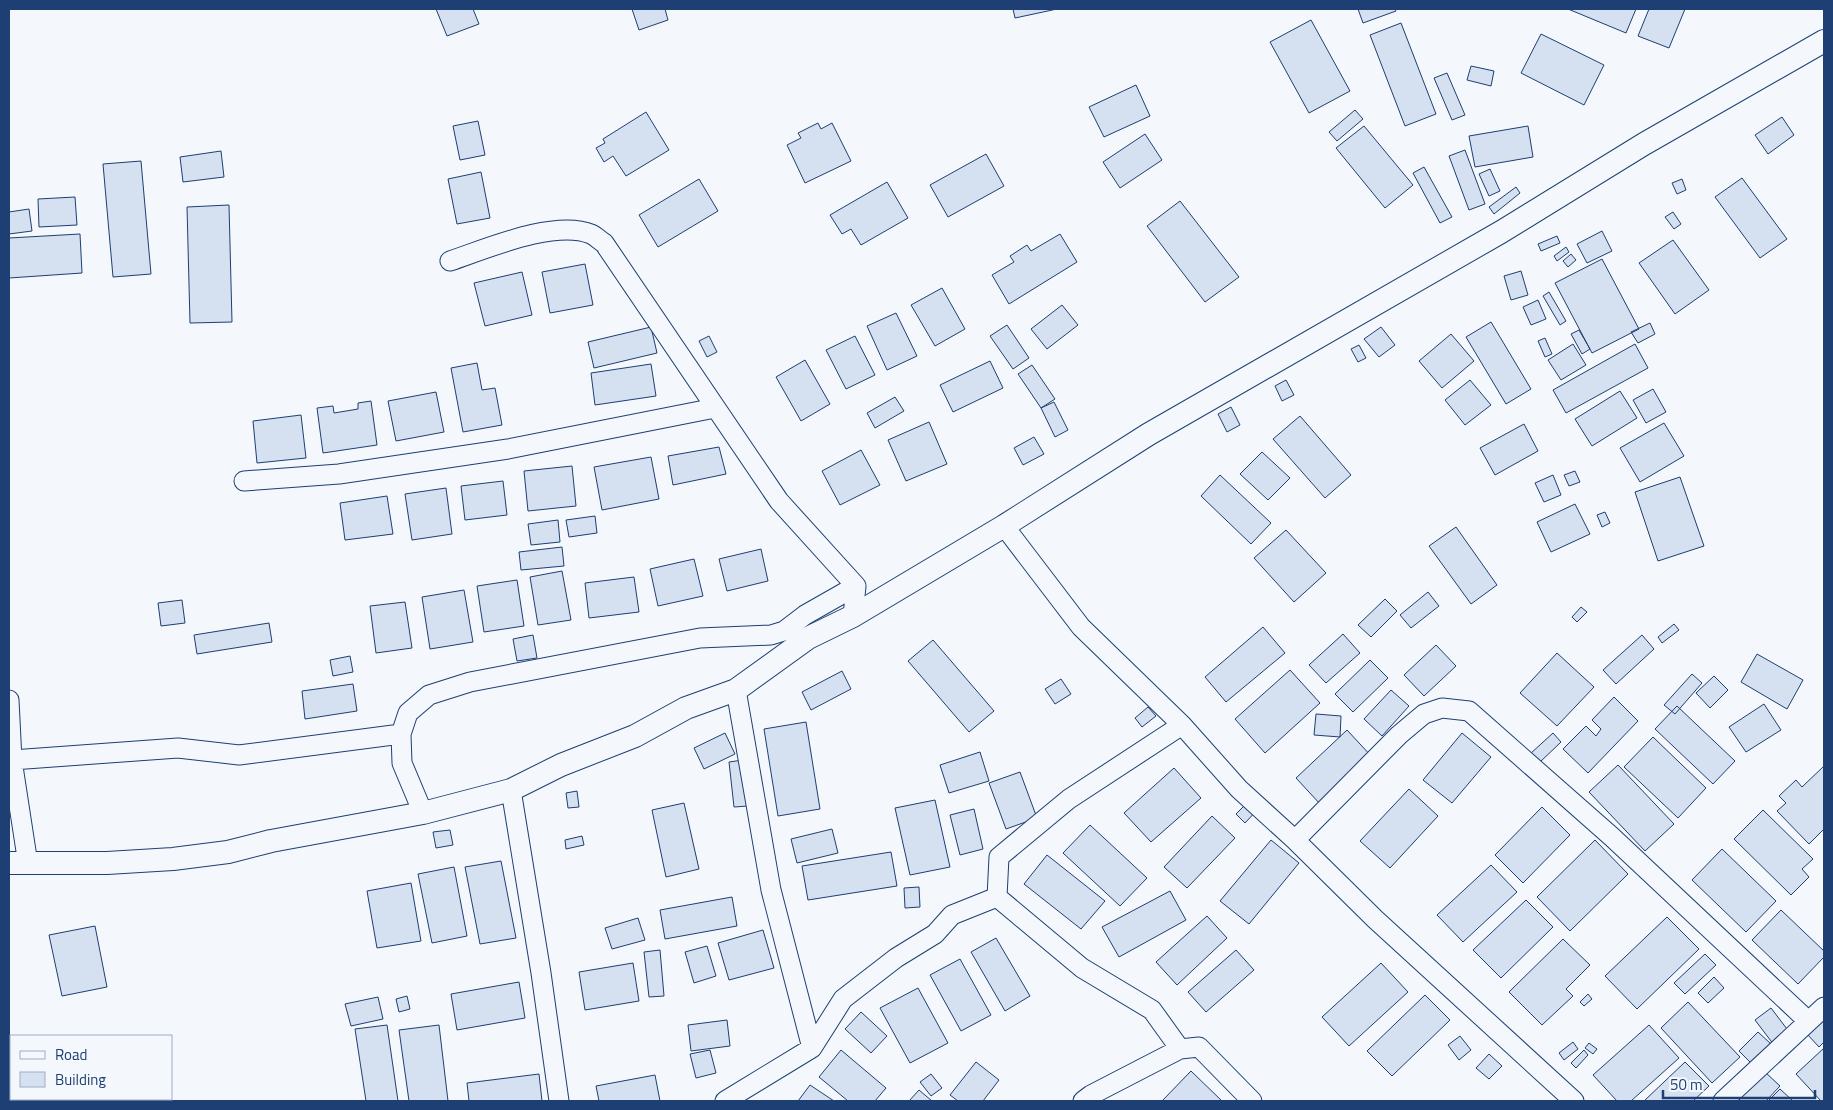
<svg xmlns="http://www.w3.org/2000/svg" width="1833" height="1110" font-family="'Titillium Web',sans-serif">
<rect width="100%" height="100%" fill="#f4f7fb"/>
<path fill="#d5e0f0" stroke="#1d3f73" d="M436 9H473L479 24 447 36Z
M632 9H665L668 20 639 30Z
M1013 9H1057L1015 18Z
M1358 9H1395L1396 11 1363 23Z
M1568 9H1636L1626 33Z
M1649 9H1685L1669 48 1638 36Z
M1311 20 1350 91 1309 113 1270 42Z
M1401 23 1436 114 1405 126 1370 35Z
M1541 34 1604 65 1584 105 1521 73Z
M1471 66 1494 71 1491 86 1467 80Z
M1447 73 1465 115 1452 120 1434 78Z
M1136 85 1150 116 1104 137 1089 107Z
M1355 110 1363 119 1337 141 1329 132Z
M646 112 669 150 626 176 613 156 604 162 596 148 605 143 603 139Z
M1782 117 1794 135 1768 154 1755 135Z
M478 121 485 155 460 160 453 126Z
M818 123 821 129 832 123 851 161 805 183 787 145 801 138 798 133Z
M1364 126 1413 185 1385 208 1336 148Z
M1528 126 1533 157 1475 167 1469 136Z
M1145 134 1162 160 1120 188 1103 162Z
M1465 150 1485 204 1469 210 1449 156Z
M221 151 224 177 183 182 180 157Z
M986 154 1004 186 948 217 930 185Z
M141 161 151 274 113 277 103 164Z
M1424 167 1452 217 1440 223 1413 173Z
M1490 169 1500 191 1489 196 1479 174Z
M481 172 490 218 457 224 448 179Z
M1742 178 1787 239 1760 258 1715 197Z
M699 179 718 211 658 247 639 215Z
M1682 179 1686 190 1677 194 1672 183Z
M887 182 908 218 861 245 851 229 842 234 830 215Z
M1516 187 1520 193 1494 214 1489 207Z
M75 197 77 225 39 227 38 199Z
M1180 201 1239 277 1205 302 1147 226Z
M229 205 232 322 190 323 187 207Z
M29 209 32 231 9 234V212Z
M1673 212 1681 224 1674 229 1665 217Z
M1602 231 1612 251 1587 263 1577 244Z
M80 234 82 273 9 278V238Z
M1060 234 1077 262 1009 304 992 275 1014 262 1010 256 1027 245 1031 251Z
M1557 236 1560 243 1541 251 1538 244Z
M1673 240 1709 290 1675 314 1639 263Z
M1566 247 1569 252 1557 261 1554 256Z
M1571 254 1576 260 1568 267 1563 261Z
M1602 259 1639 329 1592 353 1555 283Z
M585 264 593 305 550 313 542 272Z
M1521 271 1528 295 1511 300 1504 276Z
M522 272 532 315 485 326 474 283Z
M942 288 965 329 935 346 911 305Z
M1549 292 1566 321 1560 325 1543 296Z
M1538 300 1546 319 1531 325 1523 307Z
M1062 305 1078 325 1047 349 1031 329Z
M896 313 917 356 887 370 867 326Z
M1491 322 1531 389 1506 404 1466 337Z
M1650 323 1655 334 1638 343 1631 332Z
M1007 325 1029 358 1013 369 990 336Z
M651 327 657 353 594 368 588 342Z
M1381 327 1395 345 1379 357 1364 339Z
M1579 330 1590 349 1582 354 1571 334Z
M1451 334 1474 361 1442 388 1419 361Z
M709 336 717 352 707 357 699 341Z
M855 336 875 375 846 389 826 350Z
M1545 338 1552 354 1545 357 1538 341Z
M1573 344 1586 365 1561 380 1548 360Z
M1635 344 1648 368 1566 413 1553 390Z
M1359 345 1366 358 1358 362 1351 349Z
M805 360 830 404 801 421 776 377Z
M990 361 1003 388 953 412 940 385Z
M477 363 482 390 495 388 502 425 463 432 451 368Z
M651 364 656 396 595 405 591 373Z
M1032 365 1055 399 1041 408 1018 374Z
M1286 380 1294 395 1282 401 1275 386Z
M1470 380 1491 405 1465 425 1445 400Z
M1653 389 1666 412 1646 423 1633 400Z
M1620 391 1637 418 1592 446 1575 419Z
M436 392 444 432 396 441 388 401Z
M895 397 904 411 875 428 867 413Z
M371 401 377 445 323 453 317 408 333 406 334 413 358 409V403Z
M1054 402 1068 430 1055 437 1041 408Z
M1231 407 1240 425 1227 432 1218 414Z
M301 415 306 458 257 463 253 421Z
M1300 416 1351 475 1325 498 1273 439Z
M929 422 947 464 906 481 888 440Z
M1664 423 1684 456 1640 482 1620 448Z
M1524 424 1538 451 1495 475 1480 448Z
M1034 437 1044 454 1023 465 1014 448Z
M719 447 726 474 673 485 668 456Z
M861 450 880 485 840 505 822 471Z
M1262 452 1290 478 1268 500 1240 474Z
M651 457 659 499 602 510 594 467Z
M572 466 576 506 528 511 524 471Z
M1575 471 1580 482 1569 486 1564 475Z
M1220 475 1271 523 1251 544 1201 496Z
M1553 475 1561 495 1544 502 1535 483Z
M1680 477 1704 546 1658 561 1635 492Z
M503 481 507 515 465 520 461 486Z
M446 488 452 534 412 540 405 494Z
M387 496 393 534 345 540 340 503Z
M1575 504 1590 534 1551 552 1537 522Z
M1605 512 1610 523 1602 527 1597 515Z
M595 516 597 533 569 537 566 520Z
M558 520 560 542 531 545 528 524Z
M1456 527 1497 585 1471 604 1429 546Z
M1286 530 1326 573 1294 602 1254 558Z
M562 547 564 566 521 570 519 552Z
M761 549 768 581 727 591 719 559Z
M694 559 703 596 658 606 650 569Z
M562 571 571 620 538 625 530 577Z
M634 577 639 612 589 618 585 583Z
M517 580 524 626 484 632 477 586Z
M464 590 473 642 430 649 422 597Z
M1428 592 1439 606 1411 628 1400 615Z
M1385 599 1397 611 1371 637 1358 625Z
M182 600 185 623 161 626 158 603Z
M405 602 412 648 376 653 370 606Z
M1581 607 1587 612 1577 622 1572 617Z
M269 623 272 642 197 654 194 635Z
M1674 624 1679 630 1662 643 1658 637Z
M1263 627 1285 653 1226 702 1205 677Z
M1343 634 1360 653 1326 683 1309 665Z
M533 635 537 658 517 661 513 639Z
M1642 635 1654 649 1616 684 1603 670Z
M933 640 994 711 969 732 908 661Z
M1436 645 1456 666 1424 696 1404 675Z
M1557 653 1594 687 1557 726 1520 693Z
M1757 654 1803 680 1787 709 1741 682Z
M350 656 353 672 333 676 330 660Z
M1370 660 1388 678 1353 712 1335 694Z
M1290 670 1320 703 1265 753 1235 719Z
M842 671 851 689 811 710 802 692Z
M1692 674 1702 683 1675 714 1664 705Z
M1714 676 1728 690 1710 708 1696 693Z
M1061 679 1071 694 1055 704 1045 689Z
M353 684 357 711 305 719 302 691Z
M1391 690 1409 706 1382 736 1364 719Z
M1614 697 1638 721 1588 773 1563 749 1586 726 1596 736 1601 729 1592 720Z
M1764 704 1781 730 1746 752 1729 727Z
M1677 706 1735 761 1713 784 1655 729Z
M1148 707 1156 716 1142 727 1135 718Z
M1316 714 1341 716 1340 737 1314 735Z
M806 722 820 809 778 816 764 729Z
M1347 730 1373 758 1321 805 1296 778Z
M725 733 735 754 704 769 694 748Z
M1462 733 1491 757 1452 803 1423 780Z
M1553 733 1561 742 1539 763 1530 754Z
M1653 737 1706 788 1678 818 1624 767Z
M980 752 989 781 949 793 940 765Z
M743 760 748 806 734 807 729 762Z
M1618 765 1674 824 1645 851 1589 792Z
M1824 766V829L1809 844 1777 811 1786 803 1779 796 1796 780 1802 787Z
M1174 768 1201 798 1151 842 1124 813Z
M1020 772 1037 818 1006 829 989 783Z
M1409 789 1438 816 1390 868 1360 841Z
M577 791 579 807 568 808 566 793Z
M935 800 950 867 910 875 895 808Z
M1250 800 1259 808 1245 823 1236 814Z
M684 803 699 869 666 877 652 810Z
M1542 807 1570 835 1523 883 1495 855Z
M974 809 983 849 960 855 950 815Z
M1763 810 1813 859 1802 869 1809 877 1791 895 1734 839Z
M1212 816 1235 838 1187 888 1164 867Z
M1090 825 1147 878 1120 906 1063 853Z
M832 829 838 853 797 863 791 839Z
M450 830 453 845 436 848 433 832Z
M582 836 584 845 566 849 565 840Z
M1271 840 1299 863 1249 924 1220 901Z
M1595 840 1628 874 1570 931 1537 897Z
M1722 849 1776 901 1746 932 1692 880Z
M891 852 897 886 808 900 802 866Z
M1047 855 1105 901 1081 929 1024 884Z
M501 861 516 938 480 944 465 867Z
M1491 865 1517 892 1463 942 1437 915Z
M454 867 467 936 432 943 418 874Z
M411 883 421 941 377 948 367 891Z
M919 887 920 907 905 908 904 888Z
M1170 891 1186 920 1119 957 1102 927Z
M732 897 737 926 665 939 660 910Z
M1526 900 1553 927 1501 978 1473 950Z
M1781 910 1824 951V957L1798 984 1752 940Z
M1207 916 1227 938 1177 985 1156 962Z
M1667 917 1699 949 1637 1009 1605 976Z
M638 918 645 940 612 949 605 928Z
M95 926 107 987 62 996 49 935Z
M763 930 774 968 729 980 718 943Z
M996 938 1030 996 1005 1011 971 952Z
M1563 939 1590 965 1566 989 1573 996 1542 1025 1509 992Z
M707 946 716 976 694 983 685 952Z
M660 950 664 996 649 997 644 952Z
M1236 950 1254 970 1206 1012 1188 992Z
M1705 954 1716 965 1685 994 1674 983Z
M960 959 991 1015 961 1031 930 975Z
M633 963 639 1001 585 1010 579 972Z
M1381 963 1408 992 1349 1046 1322 1017Z
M1714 977 1724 988 1708 1003 1698 993Z
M519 982 525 1018 457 1030 451 994Z
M918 988 948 1043 910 1063 880 1008Z
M1588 994 1592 999 1584 1006 1580 1002Z
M1425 995 1450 1020 1392 1076 1367 1051Z
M407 996 410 1009 399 1012 396 999Z
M378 997 383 1019 351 1026 345 1004Z
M1688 1002 1740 1057 1712 1083 1661 1028Z
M1771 1008 1790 1033 1774 1045 1755 1020Z
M861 1012 887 1036 871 1053 845 1029Z
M1824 1018V1042L1819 1047 1807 1034Z
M727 1020 730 1046 691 1051 688 1025Z
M387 1025 398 1101H366L355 1029Z
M439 1025 448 1101H409L399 1030Z
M1649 1025 1679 1058 1631 1101H1617L1593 1075Z
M1758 1032 1771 1044 1752 1064 1739 1051Z
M1460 1036 1471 1050 1459 1060 1448 1045Z
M1573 1042 1578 1049 1564 1060 1559 1053Z
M1589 1043 1597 1049 1593 1054 1585 1048Z
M1824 1048V1101H1821L1796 1074Z
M710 1050 716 1073 696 1078 690 1054Z
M841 1050 886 1088 875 1101H848L819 1077Z
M1584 1050 1588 1055 1576 1068 1571 1063Z
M1489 1054 1502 1066 1489 1079 1476 1068Z
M976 1062 999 1080 983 1101H958L950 1095Z
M1685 1062 1709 1086 1693 1101H1644Z
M1191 1071 1222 1101H1162Z
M1765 1072 1780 1086 1766 1101H1741L1739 1100Z
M539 1074 542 1101H469L467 1083Z
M931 1074 942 1088 931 1096 920 1082Z
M655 1075 660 1101H599L596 1086Z
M810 1085 834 1101H798Z
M1780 1089 1793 1101H1768Z
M919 1090 932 1101H909Z
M57 1099H85L86 1101H58Z"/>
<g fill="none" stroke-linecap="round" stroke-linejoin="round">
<g stroke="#1d3f73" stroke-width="21">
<path id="minor" d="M450 261C486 249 555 219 591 234 596 236 600 241 604 243L779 501 856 586 853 616
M244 481 339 474 508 449 715 408
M1004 526 1081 627 1182 725 1239 789 1295 840 1375 919 1574 1101
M736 690 771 890 812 1048
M9 700 12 760 28 864
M12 760 178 748 239 755 401 734
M511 790 541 973 559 1101
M423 813 402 763 401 734 408 713 429 695 470 682 700 638 771 635 784 631 805 615 856 586
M1295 840 1399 735 1424 714 1442 708 1469 711 1612 837 1808 1021
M997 897 1082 968 1152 1010 1180 1049 1199 1047 1252 1101
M725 1101 812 1048 843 999 896 958 935 934 952 915 997 897 999 857 1069 799 1182 725
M1083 1101 1091 1095 1180 1049
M1723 1101 1824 1007"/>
</g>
<g stroke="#1d3f73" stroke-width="24">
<path id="tertiary" d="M9 863H107L173 859 228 852 271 841 423 813 511 790 561 765 635 736 686 708 736 690 808 638 853 616 1004 526 1149 434 1501 232 1644 144 1824 41"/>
</g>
<use href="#minor" stroke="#f4f7fb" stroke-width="19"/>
<use href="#tertiary" stroke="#f4f7fb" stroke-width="22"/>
</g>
<rect width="1833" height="1110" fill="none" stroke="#1d3f73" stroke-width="20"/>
<rect x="10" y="1035" width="162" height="65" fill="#f4f7fb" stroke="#9eadc5"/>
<rect x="20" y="1051" width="25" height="8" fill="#f4f7fb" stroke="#9eadc5"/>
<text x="55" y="1060" font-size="15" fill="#1d3f73">Road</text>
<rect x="20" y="1072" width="25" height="15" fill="#d5e0f0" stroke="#9eadc5"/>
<text x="55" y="1085" font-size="15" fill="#1d3f73">Building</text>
<path d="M1663 1090v8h152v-8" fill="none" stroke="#1d3f73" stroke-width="2.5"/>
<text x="1670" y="1090" font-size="15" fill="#1d3f73" stroke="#f4f7fb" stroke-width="4" paint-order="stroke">50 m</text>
</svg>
